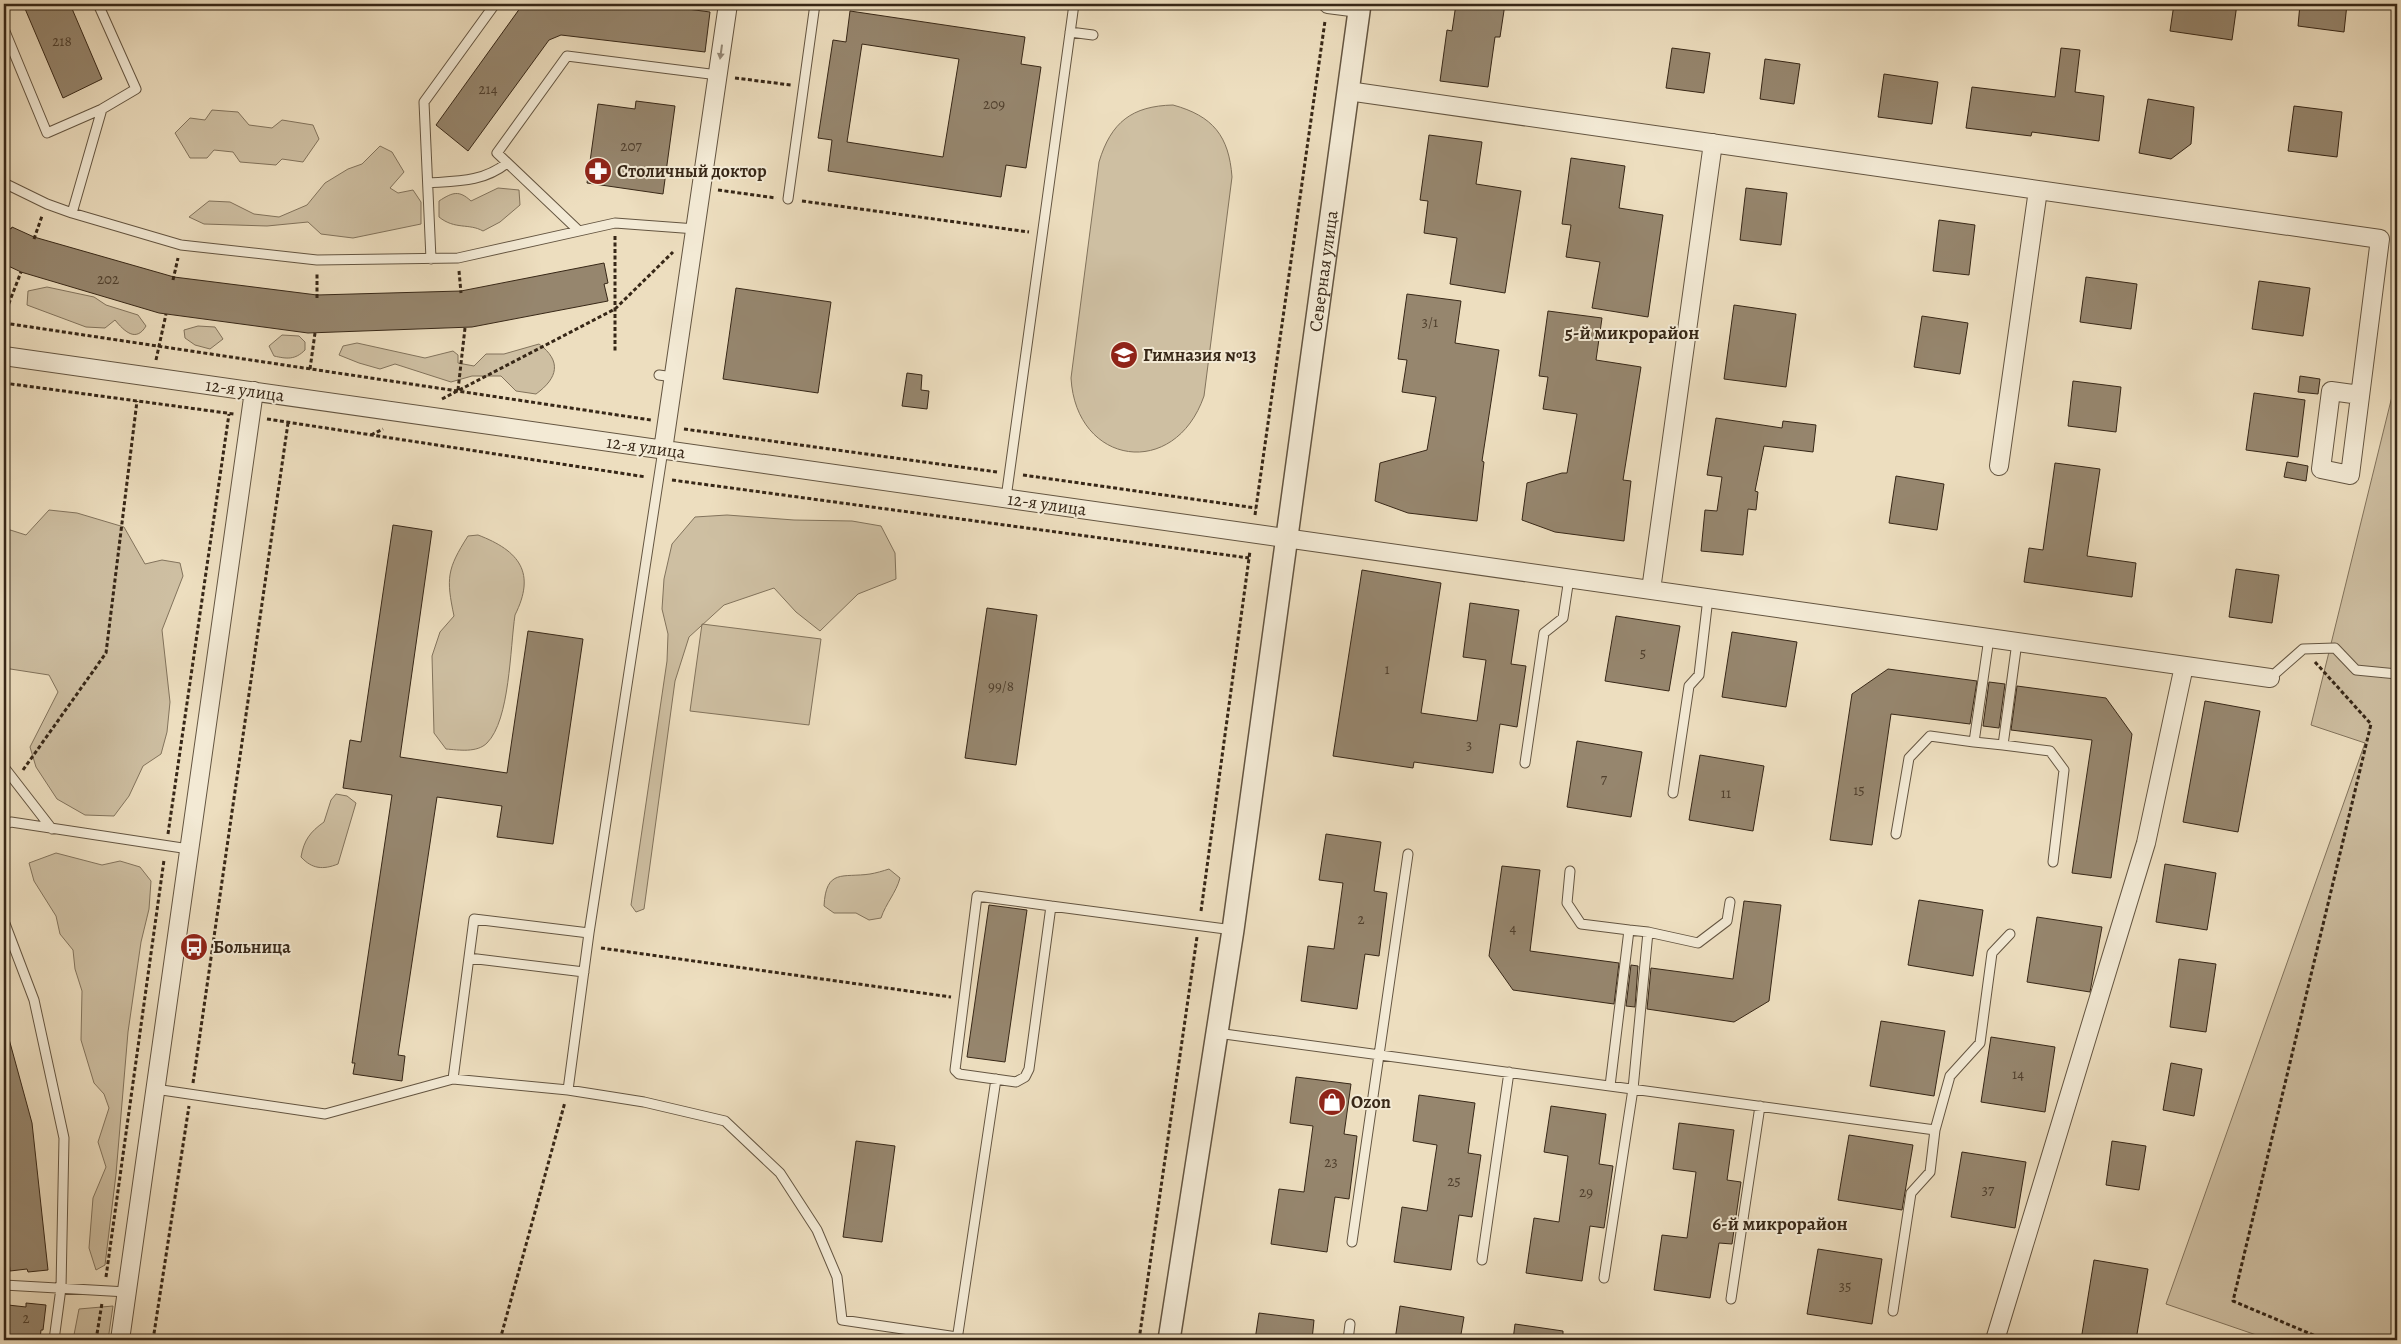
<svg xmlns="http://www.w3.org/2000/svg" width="2401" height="1344" font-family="Alegreya,serif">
<rect width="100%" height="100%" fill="#eddebf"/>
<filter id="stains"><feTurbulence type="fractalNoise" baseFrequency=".004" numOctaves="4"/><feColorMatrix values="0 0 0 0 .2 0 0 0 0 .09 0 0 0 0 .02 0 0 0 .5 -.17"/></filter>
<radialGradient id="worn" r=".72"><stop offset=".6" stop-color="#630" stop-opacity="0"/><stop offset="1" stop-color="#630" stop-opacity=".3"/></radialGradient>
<path fill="#cebfa2" stroke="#82735c" d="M1173 105C1213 116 1229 136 1232 177L1204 396C1175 480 1076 466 1071 378L1099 162C1111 122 1132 106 1173 105Z
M212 110 238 112 249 125 272 128 282 120 313 125 319 139 303 162 282 159 276 165 240 162 233 152 214 150 207 158H190L175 133 190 118 205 120Z
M380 146 392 152 404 172 390 188 398 193 413 190 421 202V224L353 238 321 234 308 222 267 226 204 224 189 217 209 201 230 202 254 214 279 217 307 205 325 183 348 169 362 164Z
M498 188 519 190 520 205 500 222 483 231C469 223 455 230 439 217V201C453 192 459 190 471 201Z
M47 287 94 297 106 305 138 315 146 326C136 343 124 331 115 320L105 328 86 327 27 305 28 291Z
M198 326 215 327 223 339 210 349 195 345 185 338 184 330Z
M282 335 299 336 305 342V350C295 360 287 359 274 356L269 346Z
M357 343 425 358 453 351 458 355V363L474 366 486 354H504L539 344C562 361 558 378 536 394L516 391 501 376H472L451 382 395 364 380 369 359 363 339 355 343 346Z
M2397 376V1340H2271L2166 1304 2365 743 2311 725Z
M49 510 77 513 124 527 145 564 162 560 180 563 183 576 162 630 170 702 167 732 161 754 143 766 129 796 114 816 85 815 57 799 36 767 30 747 58 692 49 675 4 668V528L26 535Z
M727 515 794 520 852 521 881 526 895 553 896 579 858 594 820 631 796 612 774 588 724 605 689 637 675 681 644 909 636 912 631 905 667 661 668 634 662 609 664 579 672 544 695 517Z
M478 535C520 551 536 573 515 615 510 648 510 720 487 743 477 753 459 750 446 749L434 733 432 656 440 632 454 616C446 578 447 569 468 536Z
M702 624 821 639 809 725 690 711Z
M336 794 347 796 356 803 338 864C323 870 312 869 301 857 304 840 310 832 324 822L331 800Z
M56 853 102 865 120 861 140 867 151 881 149 909 141 942 128 1032 116 1174 105 1265 96 1270 89 1248 93 1198 106 1167 98 1142 109 1108 104 1094 94 1083 81 1040 82 991 75 969 73 950 60 934 56 916 34 881 29 863Z
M889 869 900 878C896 893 886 903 881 918L869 920 856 913H834L824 906C826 868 843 878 870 874 876 873 883 871 889 869Z
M113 1306 108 1340H73L79 1309Z"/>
<path fill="#96866e" stroke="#372717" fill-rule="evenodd" d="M23 4H70L102 79 63 98Z
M523 4H650L710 12 705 52 561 35 549 40 468 151 436 125Z
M1456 4H1505L1500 37H1495L1488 87 1440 81 1447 30 1452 31Z
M2174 4H2237L2232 40 2170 31Z
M2300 4H2347L2344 32 2298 26Z
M850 11 1025 37 1021 64 1041 67 1026 168 1006 165 1001 197 828 171 832 140 818 138 833 40 846 42ZM862 44 959 59 943 157 847 142Z
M1672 48 1710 53 1704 93 1666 88Z
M2061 48 2080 50 2075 92 2104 96 2099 141 2032 132 2031 136 1966 128 1972 87 2055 97Z
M1765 59 1800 64 1794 104 1760 99Z
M1884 74 1938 82 1932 124 1878 117Z
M2148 99 2194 107 2191 144 2171 159 2139 153Z
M636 101 675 106 663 194 587 183 598 104 635 109Z
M2294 106 2342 112 2337 157 2288 151Z
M1429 135 1482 142 1476 184 1521 191 1505 293 1450 284 1457 238 1424 233 1428 201 1420 200Z
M1571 158 1625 166 1619 208 1663 215 1648 317 1592 308 1600 262 1566 257 1571 225 1562 224Z
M1746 188 1787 193 1781 245 1740 240Z
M1939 220 1975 225 1969 275 1933 271Z
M4 225 11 229 12 227 34 237 174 277 317 295 461 291 604 263 608 283 604 284 608 301 472 327 308 333 159 313 21 272 4 264Z
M2086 277 2137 284 2131 329 2080 322Z
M2259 281 2310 288 2303 336 2252 329Z
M736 288 831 302 818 393 723 379Z
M1407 294 1461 301 1455 343 1499 350 1482 461 1484 462 1477 521 1408 513 1375 501 1380 463 1427 450 1436 397 1402 392 1407 360 1398 359Z
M1734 305 1796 314 1786 387 1724 379Z
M1548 311 1602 318 1596 360 1641 367 1623 480 1631 481 1624 541 1555 532 1522 520 1527 483 1562 473H1567L1577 414 1543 409 1548 377 1539 376Z
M1922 316 1968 323 1960 374 1914 367Z
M907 373 922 375 921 390 929 391 927 409 902 406Z
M2300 376 2320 379 2318 394 2298 392Z
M2073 381 2121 387 2116 432 2068 426Z
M2254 393 2305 400 2298 457 2246 450Z
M1716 418 1782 428 1783 421 1816 425 1813 452 1764 446 1755 491 1758 492 1756 510 1748 509 1743 555 1701 551 1705 510 1717 511 1722 477 1707 475Z
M2287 462 2308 466 2306 481 2284 477Z
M2055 463 2100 469 2087 556 2136 563 2132 597 2024 582 2029 548 2043 550Z
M1896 476 1944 484 1937 530 1889 523Z
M393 525 432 531 400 757 507 773 528 631 583 639 553 844 497 837 502 806 437 797 398 1055 405 1056 402 1081 353 1074 355 1063H352L392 795 343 788 350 740 361 742Z
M2236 569 2279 575 2272 623 2229 617Z
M1362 570 1441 583 1421 713 1477 721 1486 660 1463 657 1470 603 1519 610 1511 664 1526 666 1517 727 1500 724 1493 773 1414 762 1413 768 1333 756Z
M987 608 1037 615 1016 765 965 758Z
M1616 616 1680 626 1669 691 1605 681Z
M1732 632 1797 642 1786 707 1722 697Z
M1888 669 1977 681 1970 724 1891 714 1872 845 1830 840 1852 694Z
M1989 682 2005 684 1999 728 1983 726Z
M2017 686 2106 698 2132 734 2111 878 2072 873 2092 740 2011 730Z
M2205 701 2260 711 2238 832 2183 822Z
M1577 741 1642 752 1631 817 1567 807Z
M1700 755 1764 766 1753 831 1689 820Z
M1326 834 1381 842 1374 891 1387 893 1379 956 1365 954 1357 1009 1301 1001 1308 946 1334 949 1343 883 1319 880Z
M2165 864 2216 873 2207 930 2156 922Z
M1502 866 1540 870 1530 951 1619 963 1614 1004 1513 990 1489 956Z
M1919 900 1983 910 1973 976 1908 965Z
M1744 901 1781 905 1769 1001 1734 1022 1647 1009 1651 968 1733 979Z
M989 905 1027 910 1005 1062 967 1057Z
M2037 917 2102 927 2090 992 2027 982Z
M2179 959 2216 964 2206 1032 2170 1027Z
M1631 965 1638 966 1635 1007 1626 1006Z
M1881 1021 1945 1031 1934 1096 1870 1086Z
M1991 1037 2055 1047 2045 1112 1981 1102Z
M9 1039 32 1123 48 1270 28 1272 27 1269 10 1271 4 1214V1040Z
M2171 1063 2202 1069 2194 1116 2163 1110Z
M1296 1077 1351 1084 1344 1134 1357 1136 1349 1199 1335 1197 1327 1252 1271 1244 1279 1189 1304 1192 1313 1126 1290 1123Z
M1419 1095 1475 1103 1468 1153 1481 1155 1472 1217 1459 1215 1451 1270 1394 1262 1402 1207 1427 1211 1437 1145 1413 1141Z
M1551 1106 1606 1114 1599 1164 1613 1166 1604 1228 1590 1226 1582 1281 1526 1273 1534 1218 1559 1222 1568 1156 1544 1152Z
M1679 1123 1734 1130 1727 1180 1741 1182 1732 1244 1719 1243 1710 1298 1654 1290 1662 1235 1687 1238 1696 1172 1673 1169Z
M1849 1135 1913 1145 1902 1210 1838 1200Z
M856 1141 895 1146 882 1242 843 1237Z
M2112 1141 2146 1146 2139 1190 2106 1185Z
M1962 1152 2026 1162 2015 1228 1951 1217Z
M1818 1249 1882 1259 1872 1324 1807 1314Z
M2094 1260 2148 1269 2136 1340H2081Z
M26 1303 46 1305 43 1330H41L40 1340H4L8 1305 26 1307Z
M1400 1306 1464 1317 1460 1340H1395Z
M1259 1313 1314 1320 1312 1340H1255Z
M1515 1324 1563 1331V1340H1513Z"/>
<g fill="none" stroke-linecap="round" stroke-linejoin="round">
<g stroke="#645541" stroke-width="11">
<path id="service" d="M98 4 136 89 102 109
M4 29 47 133 102 109 72 213
M1070 32 1093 35
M4 183 47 204 72 213 181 245 317 260 458 258 615 223 696 229
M428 183C458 181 483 182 507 163
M788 199 815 4
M579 231 497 153 567 56 718 75
M431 259 424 102 495 4
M659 375 673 377
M1006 498 1074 4
M2017 642 2003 745 2050 751 2064 770 2053 862
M2270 678 2303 649 2335 648 2356 670 2397 674
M1974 742 2003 745
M1525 763 1544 633 1563 618 1569 578
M4 767 52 829
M1673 793 1689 686 1699 675 1708 598
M4 825 11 822 189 849
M1896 834 1909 758 1930 736 1974 742 1989 638
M1570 871 1567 903 1581 924 1629 930
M1051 906 977 896 955 1070 959 1074 1016 1082 1025 1077 1029 1069 1051 906 1233 930
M4 921 34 1000 64 1138 61 1288 54 1340
M1648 932 1698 943 1727 921 1730 902
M469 958 584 972
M1217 1033 1935 1130 1950 1076 1980 1043 1992 953 2010 934
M453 1079 474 919 589 933
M155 1089 325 1114 453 1079 568 1090 644 1102 725 1121 780 1173 817 1230 837 1277 842 1320 957 1337
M568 1090 589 933 663 450
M1352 1242 1408 854
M1482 1260 1509 1072
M1604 1278 1633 1089 1648 932 1629 930 1610 1086
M4 1285 127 1292
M1731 1299 1760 1106
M1893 1311 1911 1193 1930 1172 1935 1130
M957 1340 996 1079
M1348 1340 1350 1324"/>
</g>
<g stroke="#645541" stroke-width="20">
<path id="minor" d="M1328 4 1359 8
M1348 91 2380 239 2350 475 2321 469 2331 391 2360 395
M4 356 2270 678
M663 450 728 4
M1999 466 2038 190
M1651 590 1713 143
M120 1340 254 391
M1995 1340 2146 843 2184 666"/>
</g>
<g stroke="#645541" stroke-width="24">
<g id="tertiary">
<path id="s1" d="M1169 1340 1233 930 1360 4"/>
</g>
</g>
<path stroke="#372717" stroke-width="3" stroke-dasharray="4 2.5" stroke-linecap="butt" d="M735 78 791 85
M718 190 776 198
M802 201 1029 232
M615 236V353
M34 239 42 216
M459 271 461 293
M173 280 178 258
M317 298V274
M4 316 21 272
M4 323 651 420
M156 360 166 314
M310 369 315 333
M4 383 234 414
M458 390 465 328
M442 399 615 309 673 252
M267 419 646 477
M684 429 997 472
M371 435 383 429
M1023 475 1256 508
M672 480 1249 558
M1255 515 1325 21
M2315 662 2371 724 2233 1301 2325 1340
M23 770 106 653 137 401
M168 834 229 414
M1201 911 1250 551
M601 948 951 997
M193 1083 288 423
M106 1277 164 860
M96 1340 102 1303
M153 1340 189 1106
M500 1340 565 1102
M1139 1340 1197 937"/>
<use href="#service" stroke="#f3ead5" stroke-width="9"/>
<use href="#minor" stroke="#f3ead5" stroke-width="18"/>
<use href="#tertiary" stroke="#f3ead5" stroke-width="21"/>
</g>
<defs><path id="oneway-solid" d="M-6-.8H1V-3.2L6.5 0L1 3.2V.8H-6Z" transform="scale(1.25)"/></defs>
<use fill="#958876" href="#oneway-solid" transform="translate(721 52) rotate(98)"/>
<defs>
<g id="pharmacy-disc" transform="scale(1.4375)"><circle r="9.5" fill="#8f2418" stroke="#f3ead5"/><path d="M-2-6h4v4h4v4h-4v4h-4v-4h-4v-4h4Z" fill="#fff"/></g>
<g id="school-disc" transform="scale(1.4375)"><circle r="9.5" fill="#8f2418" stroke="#f3ead5"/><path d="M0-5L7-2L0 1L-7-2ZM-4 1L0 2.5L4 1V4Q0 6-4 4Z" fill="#fff"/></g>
<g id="bus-disc" transform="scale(1.4375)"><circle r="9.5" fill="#8f2418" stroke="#f3ead5"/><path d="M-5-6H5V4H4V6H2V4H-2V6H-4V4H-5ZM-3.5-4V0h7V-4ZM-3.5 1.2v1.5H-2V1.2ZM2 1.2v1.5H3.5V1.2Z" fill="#fff"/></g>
<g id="shop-disc" transform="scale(1.4375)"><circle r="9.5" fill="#8f2418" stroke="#f3ead5"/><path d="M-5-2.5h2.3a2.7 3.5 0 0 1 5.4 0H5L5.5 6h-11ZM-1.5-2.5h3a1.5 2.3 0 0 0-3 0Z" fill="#fff"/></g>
</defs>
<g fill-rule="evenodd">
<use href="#pharmacy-disc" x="598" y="171"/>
<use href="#school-disc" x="1124" y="355"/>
<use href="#bus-disc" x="194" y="947"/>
<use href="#shop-disc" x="1332" y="1102"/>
</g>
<g text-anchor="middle" stroke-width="4" stroke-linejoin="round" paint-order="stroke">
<g font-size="15" fill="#4f3f2d">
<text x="62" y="46">218</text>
<text x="488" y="94">214</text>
<text x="994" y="109">209</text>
<text x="631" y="151">207</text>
<text x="108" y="284">202</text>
<text x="1430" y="327">3/1</text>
<text x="1643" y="658">5</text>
<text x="1387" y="674">1</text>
<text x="1001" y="691">99/8</text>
<text x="1469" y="750">3</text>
<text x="1604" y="784">7</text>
<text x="1859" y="795">15</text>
<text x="1726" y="798">11</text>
<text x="1361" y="924">2</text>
<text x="1513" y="933">4</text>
<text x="2018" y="1079">14</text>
<text x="1331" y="1167">23</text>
<text x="1454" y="1186">25</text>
<text x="1988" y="1195">37</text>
<text x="1586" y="1197">29</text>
<text x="1845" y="1291">35</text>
<text x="26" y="1323">2</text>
</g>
<g font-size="18" font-weight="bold" fill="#372717" stroke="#f3ead5" text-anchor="start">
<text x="617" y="177">Столичный доктор</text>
<text x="1143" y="361">Гимназия №13</text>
<text x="213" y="953">Больница</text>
<text x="1351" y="1108">Ozon</text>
</g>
<g font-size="18" fill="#372717" stroke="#f3ead5">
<text dy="6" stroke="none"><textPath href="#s1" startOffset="1080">Северная улица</textPath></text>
<text transform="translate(245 390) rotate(8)" y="6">12-я улица</text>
<text transform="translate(646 447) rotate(8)" y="6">12-я улица</text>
<text transform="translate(1047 504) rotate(8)" y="6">12-я улица</text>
</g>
<g font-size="19" font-weight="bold" fill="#372717" stroke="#f3ead5">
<text x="1632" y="339">5-й микрорайон</text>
<text x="1780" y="1230">6-й микрорайон</text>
</g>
</g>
<rect width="2401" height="1344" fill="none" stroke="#eddebf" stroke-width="20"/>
<rect x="5" y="5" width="2391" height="1334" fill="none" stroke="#372717" stroke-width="2.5"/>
<rect x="10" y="10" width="2381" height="1324" fill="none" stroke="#372717"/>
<rect width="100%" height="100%" filter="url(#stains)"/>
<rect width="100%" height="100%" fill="url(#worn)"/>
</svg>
